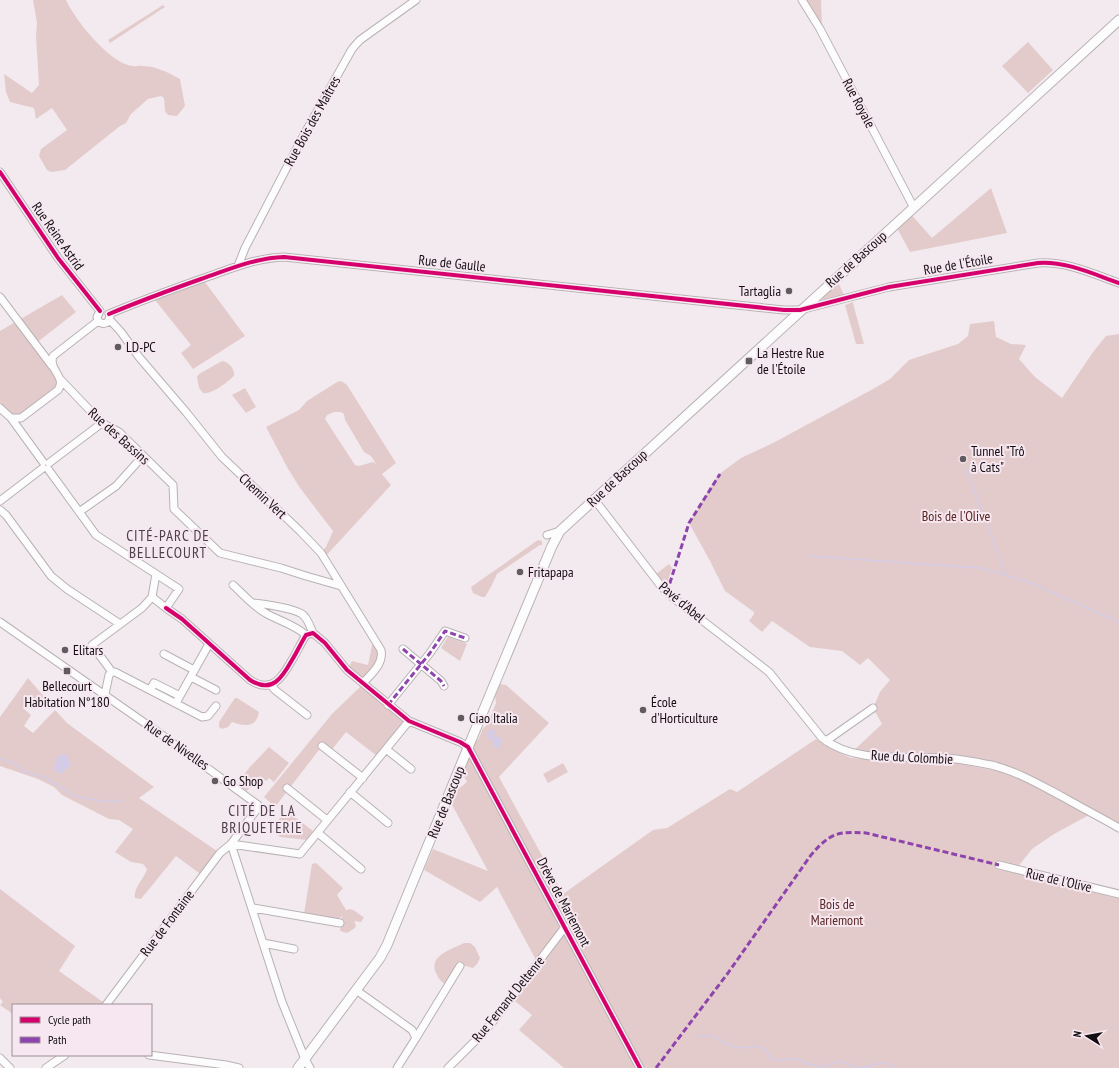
<svg xmlns="http://www.w3.org/2000/svg" width="1119" height="1068" font-family="'PT Sans Narrow',sans-serif">
<rect width="100%" height="100%" fill="#f2eaef"/>
<path fill="#e4cbcb" fill-rule="evenodd" d="M33 0H66C75 20 110 64 133 66 136 67 139 65 142 66 156 66 167 72 180 79L185 106 177 116 168 115 165 111 164 98 161 96 148 99 131 114 126 123 120 126 65 170 51 172 47 170 39 156 41 149 67 130 52 108 36 119 34 108 10 102 6 92 4 74 32 93 39 85 36 36 37 23Z
M802 0H821L822 26 820 29Z
M163 5 165 7 110 43 108 40Z
M1028 42 1053 70 1028 93 1002 66Z
M991 188 1007 233 910 252 897 228 909 212 932 238Z
M205 282 245 336 193 369 181 353 191 345 155 300Z
M838 282 844 295 823 300 822 297Z
M62 295 76 312 35 344 53 368 61 384 20 416 11 415 0 403V331Z
M853 302 854 307 864 344H856L845 305Z
M994 321 996 337 1011 344 1026 345 1019 359 1035 377 1062 398 1093 352 1106 336 1119 334V827L1036 778 1002 767 930 753H867L853 751 882 724 873 708 880 692 890 680 868 658 860 665 842 651 810 647 772 621 762 632 749 621 754 614V612L725 591 710 561 689 523 718 475 741 458 773 443 873 389 890 379 909 360 958 344 968 336 970 324Z
M222 361C229 362 235 369 234 376 227 382 212 395 203 393L199 388 197 377 199 374Z
M341 381 347 385 396 463 382 474 391 485 324 558 321 553 326 547 333 531 300 488 287 467 266 427 299 410 307 401 337 382ZM334 412H341L344 414 345 420 364 452 371 456 376 464 373 462 359 466 355 465 325 419 327 415Z
M245 388 256 407 246 413 232 395Z
M538 540 542 541V545H540L497 574 491 587 485 597H482L473 593 471 587Z
M669 564 672 568 666 587 656 574Z
M449 637 467 644 460 661 441 648 447 638Z
M373 641C384 660 377 663 364 678H362L349 667 352 661 368 665Z
M28 678 45 698 33 709 26 704 23 708 31 715 24 726 33 733 55 710 67 723 154 787 139 798 220 853 203 876 176 856 141 899 135 898C133 888 144 879 147 869L143 864 131 862 115 852 133 829 119 820 109 819 62 795 54 787 38 779 0 766V717Z
M500 684 506 685 549 723 499 777 563 894 653 830 667 828 730 789 737 792 816 739 833 750 851 758 879 760H929L957 763 1001 772 1024 781 1089 815 1054 834 1032 849 1017 868 1119 893V1068H644L567 924 640 1068H564L519 1030 532 1015 511 998 537 962 497 887 480 902 424 870 433 849 488 871 451 803 456 791 467 782 460 768 472 738 478 740 483 728 487 725 496 703 495 696Z
M361 686 400 718 403 722 402 724 377 756 346 732 330 752 322 746 275 807 264 797 332 714Z
M235 698H237L256 710 259 712C256 729 244 726 232 722L228 727 222 729 219 727V722Z
M269 747 289 763 274 782 269 778 266 781 260 776 247 791 237 785 249 768Z
M563 763 568 772 548 783 543 774Z
M287 813 292 815 313 831 307 840 280 837 278 835C276 828 277 819 283 814Z
M316 863 343 888 337 895 346 910C354 907 357 914 364 917L361 922 354 921 356 925 355 928 347 933 340 931 342 916 337 920 304 914 312 864Z
M0 889 75 946 59 971 103 1002 101 1005H13V1014L0 1005 3 1002 0 998Z
M464 943H470L475 947 480 958 477 964 473 968 466 966H460L446 985C441 982 438 978 436 973 428 955 453 949 464 943Z"/>
<path fill="#d4cce6" d="M492 729 495 730 494 737 496 738 499 736 502 739 501 745 499 748H496L494 747 493 741C489 738 487 739 488 732Z
M63 754 67 755 71 765 61 774 58 773 54 769C55 762 55 756 63 754Z"/>
<g fill="none" stroke-linecap="round" stroke-linejoin="round">
<path stroke="#d4cce6" stroke-width="1.5" d="M965 466 1006 575
M808 556 981 568 1029 582 1119 622
M0 759 16 764 22 771 44 777 75 796 101 801 115 802 123 800
M696 1035 699 1036H713L728 1045 744 1048 753 1046 759 1047 765 1049 770 1057 775 1060 799 1059 805 1063 821 1067 826 1066 838 1061 859 1068
M860 1068C873 1067 884 1057 895 1068"/>
<g stroke="#b8b2b5" stroke-width="9">
<path id="minor" d="M802 0 820 29 914 208
M0 172 58 258 100 311
M238 266 245 248 300 142 352 49 360 40 416 0
M0 297 52 366
M100 311 97 317C98 323 103 325 108 322L110 316
M109 314C140 301 170 290 201 279 228 270 254 258 284 257L784 310H800L889 287 1038 263C1066 261 1093 274 1119 283
M110 320 121 332 139 357 186 412 222 457 300 531 321 553 381 650C384 664 371 674 363 683
M61 380 102 423 119 432 173 485 174 509 220 553 281 568 306 576 341 586
M0 408 11 418H21L58 390C67 377 48 370 53 356L98 321
M11 418 43 462
M49 463 102 423
M48 469 96 535 156 574 152 597 166 608 179 589 156 574
M594 499 661 586 672 597 769 672 822 738C857 765 905 755 946 758 961 759 976 762 991 765 1017 771 1040 785 1063 797 1082 808 1100 817 1119 828
M0 501 43 468
M0 510 6 515 51 576 67 589 120 624
M79 512 116 486 143 456
M547 535 560 531
M233 585C244 595 254 607 267 614 280 621 295 625 306 635
M253 603C265 604 292 608 302 614 308 618 310 627 313 633
M166 608 182 619 250 680C272 694 282 678 292 660 297 652 301 643 306 635L313 633 325 643 347 670 409 721 460 742 468 747 640 1068
M0 622 162 735 258 805 257 809 231 844 220 853 106 1005
M403 649 441 681 444 686
M164 654 194 670
M112 672 92 645 142 608 152 597
M191 677 216 690
M271 685 275 690 307 715
M150 690 154 683 180 696
M105 694 109 675 112 672H115L202 717 208 716 216 706
M176 703 209 644
M388 705 430 653 445 631 465 638
M826 741 873 708
M322 746 363 778
M386 749 411 769
M287 788 327 820
M350 792 388 823
M318 833 361 869
M231 844 300 854 409 721
M231 844 282 1002 305 1059 310 1068
M999 865 1119 894
M253 908 340 923
M263 943 294 949
M356 990 412 1030 416 1038 397 1068
M416 1038 460 966
M149 1055 226 1065 239 1068
M0 1058 10 1068
M46 1068 65 1055
M448 1068 481 1035 495 1019 565 927"/>
</g>
<g stroke="#b8b2b5" stroke-width="11">
<path id="major" d="M298 1068 380 958 387 945 472 738 552 546 560 531 1119 20"/>
</g>
<use href="#minor" stroke="#fdfcfd" stroke-width="7"/>
<use href="#major" stroke="#fdfcfd" stroke-width="9"/>
<path stroke="#8e44ad" stroke-width="3" stroke-dasharray="6 3" stroke-linecap="butt" d="M667 592 689 523 720 474
M403 649 441 681 444 686
M388 705 430 653 445 631 465 638
M656 1068 728 973 811 855C830 833 838 831 866 833L999 865"/>
<g stroke="#f6e7f0" stroke-width="6">
<path id="cycleway" d="M0 172 58 258 100 311
M109 314C140 301 170 290 201 279 228 270 254 258 284 257L784 310H800L889 287 1038 263C1066 261 1093 274 1119 283
M166 608 182 619 250 680C272 694 282 678 292 660 297 652 301 643 306 635L313 633 325 643 347 670 409 721 460 742 468 747 640 1068"/>
</g>
<use href="#cycleway" stroke="#d6006c" stroke-width="4"/>
</g>
<g fill="#615b5f" stroke="#f6e7f0" stroke-width="1.5">
<circle cx="789" cy="291" r="4"/>
<circle cx="118" cy="347" r="4"/>
<rect x="745" y="357" width="8" height="8" rx="2"/>
<circle cx="963" cy="459" r="4"/>
<circle cx="520" cy="572" r="4"/>
<circle cx="65" cy="650" r="4"/>
<rect x="63" y="667" width="8" height="8" rx="2"/>
<circle cx="643" cy="710" r="4"/>
<circle cx="461" cy="718" r="4"/>
<circle cx="215" cy="781" r="4"/>
</g>
<g text-anchor="middle" stroke-width="4" stroke-linejoin="round" paint-order="stroke">
<g font-size="14" fill="#130e11" stroke="#f6e7f0">
<text transform="translate(859 103) rotate(62)" y="5">Rue Royale</text>
<text transform="translate(312 121) rotate(-61)" y="5">Rue Bois des Maîtres</text>
<text transform="translate(58 236) rotate(55)" y="5">Rue Reine Astrid</text>
<text transform="translate(856 259) rotate(-42)" y="5">Rue de Bascoup</text>
<text transform="translate(452 263) rotate(6)" y="5">Rue de Gaulle</text>
<text transform="translate(958 264) rotate(-10)" y="5">Rue de l'Étoile</text>
<text transform="translate(119 436) rotate(42)" y="5">Rue des Bassins</text>
<text transform="translate(617 478) rotate(-43)" y="5">Rue de Bascoup</text>
<text transform="translate(263 496) rotate(43)" y="5">Chemin Vert</text>
<text transform="translate(682 602) rotate(40)" y="5">Pavé d'Abel</text>
<text transform="translate(177 745) rotate(35)" y="5">Rue de Nivelles</text>
<text transform="translate(912 757) rotate(3)" y="5">Rue du Colombie</text>
<text transform="translate(446 802) rotate(-68)" y="5">Rue de Bascoup</text>
<text transform="translate(1059 880) rotate(13)" y="5">Rue de l'Olive</text>
<text transform="translate(564 902) rotate(62)" y="5">Drève de Mariemont</text>
<text transform="translate(167 923) rotate(-53)" y="5">Rue de Fontaine</text>
<text transform="translate(508 999) rotate(-51)" y="5">Rue Fernand Deltenre</text>
</g>
<g font-size="14" fill="#130e11" stroke="#f6e7f0" text-anchor="start">
<text x="781" y="296" text-anchor="end">Tartaglia</text>
<text x="126" y="352">LD-PC</text>
<text x="757" y="358">La Hestre Rue<tspan x="757" dy="16">de l'Étoile</tspan></text>
<text x="971" y="456">Tunnel "Trô<tspan x="971" dy="16">à Cats"</tspan></text>
<text x="528" y="577">Fritapapa</text>
<text x="73" y="655">Elitars</text>
<text x="67" y="691" text-anchor="middle">Bellecourt<tspan x="67" dy="16">Habitation N°180</tspan></text>
<text x="651" y="707">École<tspan x="651" dy="16">d'Horticulture</tspan></text>
<text x="469" y="723">Ciao Italia</text>
<text x="223" y="786">Go Shop</text>
</g>
<g font-size="14" fill="#5c2723" stroke="#f6e7f0">
<text x="956" y="521">Bois de l'Olive</text>
<text x="837" y="909">Bois de<tspan x="837" dy="16">Mariemont</tspan></text>
</g>
<g font-size="15" letter-spacing="1" fill="#4d4149" stroke="#f6e7f0">
<text x="168" y="541">CITÉ-PARC DE<tspan x="168" dy="17">BELLECOURT</tspan></text>
<text x="262" y="816">CITÉ DE LA<tspan x="262" dy="17">BRIQUETERIE</tspan></text>
</g>
</g>
<rect x="12" y="1004" width="140" height="52" fill="#f6e7f0" stroke="#9b9097"/>
<rect x="20" y="1017" width="20" height="6" fill="#d6006c" stroke="#9b9097"/>
<text x="48" y="1024" font-size="12" fill="#130e11">Cycle path</text>
<rect x="20" y="1037" width="20" height="6" fill="#8e44ad" stroke="#9b9097"/>
<text x="48" y="1044" font-size="12" fill="#130e11">Path</text>
<g transform="translate(1087 1036) rotate(281)" stroke="#f6e7f0" stroke-width="3" paint-order="stroke">
<path d="M0-3L7 15L0 10L-7 15Z" fill="#130e11"/>
<text y="-6" font-size="11" font-weight="bold" text-anchor="middle" fill="#130e11">N</text>
</g>
</svg>
